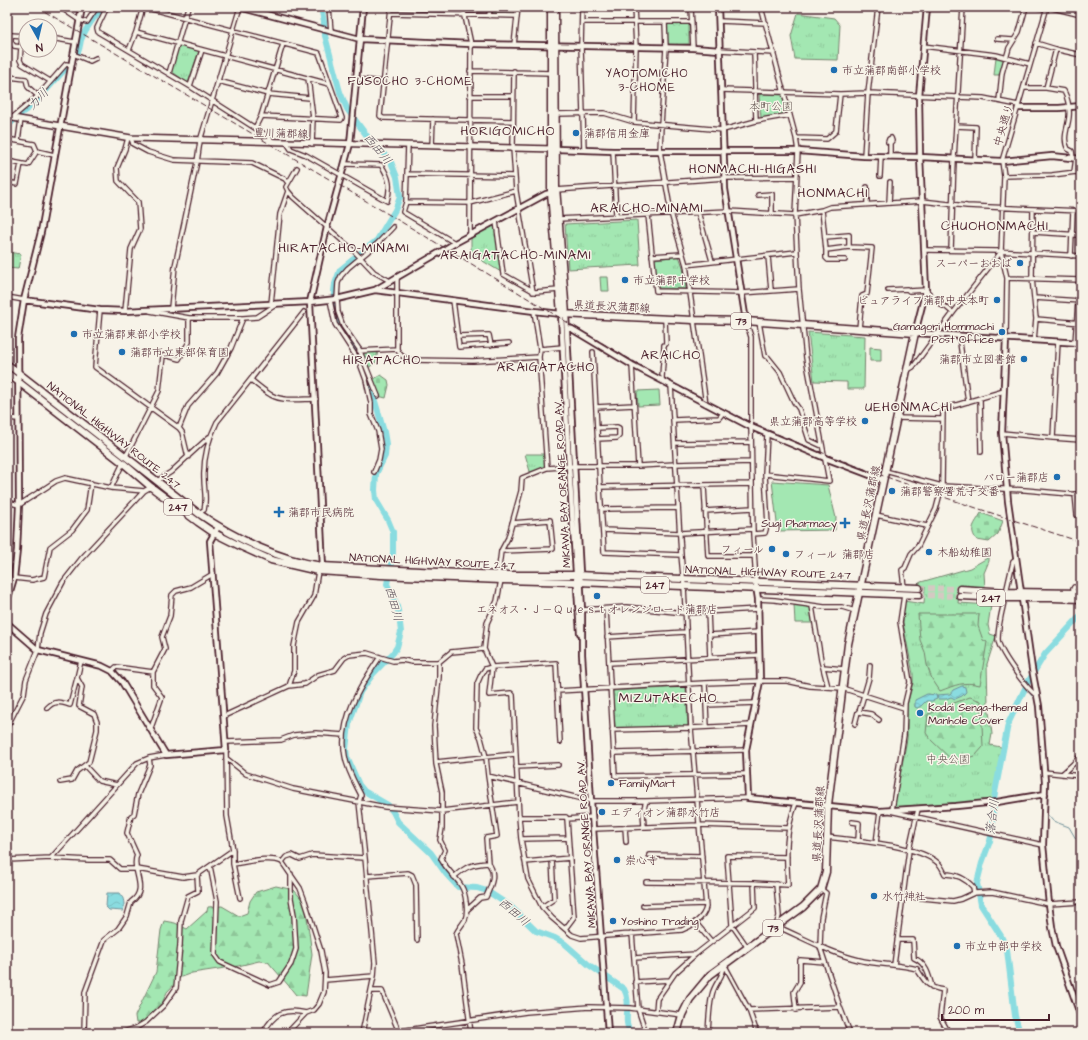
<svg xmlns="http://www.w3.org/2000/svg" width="1088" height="1040" font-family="'Architects Daughter','Klee One',sans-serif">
<defs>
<pattern id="grass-tufts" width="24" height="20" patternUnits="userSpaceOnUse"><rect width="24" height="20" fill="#a3e7b2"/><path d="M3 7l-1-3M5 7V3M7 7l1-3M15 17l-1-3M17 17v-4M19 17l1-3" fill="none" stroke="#8ec699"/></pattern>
<pattern id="forest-firs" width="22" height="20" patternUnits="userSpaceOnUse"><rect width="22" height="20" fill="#a3e7b2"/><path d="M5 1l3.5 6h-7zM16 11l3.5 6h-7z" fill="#8ec699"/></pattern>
<pattern id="cemetery-stones" width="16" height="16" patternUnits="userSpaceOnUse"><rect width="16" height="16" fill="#a3e7b2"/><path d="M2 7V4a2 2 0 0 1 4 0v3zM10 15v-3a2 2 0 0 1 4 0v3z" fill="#8ec699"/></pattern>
<pattern id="water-waves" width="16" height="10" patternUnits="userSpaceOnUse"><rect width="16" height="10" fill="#8adce0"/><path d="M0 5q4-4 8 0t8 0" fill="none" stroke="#79bcc0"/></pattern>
</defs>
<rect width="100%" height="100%" fill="#f7f3e8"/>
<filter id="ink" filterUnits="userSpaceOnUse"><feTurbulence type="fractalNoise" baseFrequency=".025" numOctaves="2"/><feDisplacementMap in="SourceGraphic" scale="8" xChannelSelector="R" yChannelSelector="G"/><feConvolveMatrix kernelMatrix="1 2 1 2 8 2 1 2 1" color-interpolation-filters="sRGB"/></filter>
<g filter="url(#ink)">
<path fill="url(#grass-tufts)" stroke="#76836e" d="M491 7H516L515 14H492Z
M798 13 834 18 840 25 838 60 795 59 791 36Z
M666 24H689V44L668 45Z
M178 44 199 51 188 83 171 71Z
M996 57 1007 58 1000 75H994Z
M759 94 784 95 789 113 761 119Z
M637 220 640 265 568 269 565 224Z
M493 225 495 226 501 272 471 254V238Z
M7 252 21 254 18 269 7 268Z
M679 256 683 267 686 289 658 288 654 259Z
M808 332 865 336 864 389H847V382L814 381Z
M378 350 376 362 367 369 359 351Z
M525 454H546L547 468 531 475Z
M989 557V561L984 573 985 588 960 586 958 603 991 605 988 625 990 634 996 636 987 664 988 705 992 734 990 745 1001 747 1003 751 996 789 992 801 894 807 907 739V705L913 683V674L903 623 904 601 924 604 925 586 916 585 921 582 970 568Z
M794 605 810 607 814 623H795Z
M686 687 688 727 616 728 615 726 612 691Z"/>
<path fill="url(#forest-firs)" stroke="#76836e" d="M918 614H979L978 626 983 640 987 642 980 685C963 681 956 685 940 691L932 679 927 665 925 652 920 640Z
M970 697 981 701 983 747 975 756 953 761 931 740 926 733 928 714 932 713 941 708Z
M276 886 294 890 305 903 312 954 306 996 296 995 288 985 268 962 259 961 238 966 192 973 181 977 167 992 159 1010 147 1023H136L135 1016 156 972 161 930 164 921 175 923 187 929 207 911 208 907 222 906 239 916 247 913 250 901 256 892Z"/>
<path fill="url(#cemetery-stones)" stroke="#76836e" d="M381 375 388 380 389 385 386 398 378 396 372 380Z
M981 513 1003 521 998 534 989 542 977 540C968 529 975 524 981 513Z"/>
<path fill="#a3e7b2" stroke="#76836e" d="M600 277H608L609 291H601Z
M870 347 881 348V361H870Z
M659 390 660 405 638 406 637 391Z
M772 481 828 485 836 518 835 530 778 531Z"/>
<path fill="url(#water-waves)" stroke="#709098" d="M962 686 965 687 966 692 962 696 955 699 951 697 946 699H938L937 695 950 694 953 690Z
M927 694 936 695 937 699 932 701H926L921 706 917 708 915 707V700Z
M107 893H120C124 898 125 905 123 911L109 910 106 907Z"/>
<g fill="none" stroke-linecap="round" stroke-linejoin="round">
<path stroke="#709098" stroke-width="1" d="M1025 687 1032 696
M1041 803 1043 806
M1046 813 1053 821 1069 827 1076 839 1081 838"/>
<path stroke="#8adce0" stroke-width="6" d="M321 7 324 22V32L340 92 347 109 367 136 391 162 397 177 400 197 395 210 377 240 340 270 335 284 334 292V306L340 327 361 358 370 384 384 432 386 444 385 456 376 474 375 490 376 500 388 520 393 532V553L387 584 396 603 399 615 401 632 397 647 393 653 373 674 360 692 349 724 346 749 347 757 349 762 359 785 364 791 388 805 393 812 398 822 431 853 446 874 458 887 477 888 487 891 510 906 536 931 555 938 564 943 589 965 624 989C633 1005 621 1019 631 1033
M78 52C80 48 80 44 81 40 85 28 95 17 102 7
M7 127 20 114 34 104 66 68
M1020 1033 1015 1016 1007 950 1001 936 981 905 977 883 982 863 990 841 992 831 994 798 1008 724 1028 682 1045 654 1081 615"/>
<path stroke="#d4c9c2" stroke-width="6" stroke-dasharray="6 3" stroke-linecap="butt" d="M919 588 960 589
M919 595 960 596"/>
<g stroke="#4a1f2b" stroke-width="6">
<path id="minor" d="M60 7 79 20 87 22 97 7
M107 7 97 28 98 32 191 87 269 137 273 142
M144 7 319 53 342 118 341 120 261 116
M329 7 331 32
M391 7 380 116 383 118 513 121
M463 7 471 44 470 235
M582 7 581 46 584 150
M634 7 636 47 634 122
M691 7 693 48
M761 7 796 138 798 151 795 215 799 289 806 358 829 481 765 474
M1037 7 1046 9
M1049 7 1081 15
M391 13 517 16
M489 16 490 7
M719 21 766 23
M582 22H692
M665 22 666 48 661 125 660 151 671 213 686 265 706 404
M136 32 143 7
M22 35 20 60 22 64 50 81
M50 38 75 42
M997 39 1013 40
M1036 43 1059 50 1081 55
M514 45 518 7
M923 46 996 55 1030 64
M21 47 14 46 11 42V35L26 36
M129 50 136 32 329 84
M720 50 774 53
M754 52 756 121
M73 54 90 61 96 58
M470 71 551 73
M514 71 513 148 516 191 533 292
M169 73 188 7
M9 77 26 79 28 87 38 96
M308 78 313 118 312 144
M356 79 383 82
M218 81 268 94 310 98
M190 86 202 50
M1024 88H1046L1056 49
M1046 88 1064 91C1068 99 1070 107 1069 117 1068 127 1062 139 1068 149L1072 151 1073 158
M721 90 840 94 868 93 957 97 983 98 1018 105
M470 96H513
M999 101 1002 73 1009 48 1019 32 1026 7
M556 114 604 113 634 122 723 130 756 121 790 115
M7 122 38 96 66 64 71 65
M956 126 976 127 975 160
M255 128 261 116 283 44
M131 138 133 144 148 152 174 160 252 163 285 179 288 183
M796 138 827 139 836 131 840 94
M7 139 34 144 37 151 28 165 7 161
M18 141 21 119
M287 143 291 149 306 155 387 201C391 187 390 178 381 165L345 164
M408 145 406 202 403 212 455 243
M432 146 433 119
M37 151 54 155
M613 151 616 216
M864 156 868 93 878 7
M890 157V143L888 142 889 139 891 138 892 141 890 143
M1074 172 1076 158
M407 174 515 176
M880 176 881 156
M1004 176 1052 175 1076 172 1081 173
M7 182 17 184 21 164
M867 187V204
M556 190 725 178 796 177
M288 191 293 197 355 252 374 272 390 281
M758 195 772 194V213
M406 202 470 203 516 191
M889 203 890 182
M1033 209 1032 278 1036 319 1034 340
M822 210 826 250 849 247 872 248 867 294 862 296 859 329
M698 212 712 261
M648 215 656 291 742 293 799 289
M558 219 729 211 795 215 822 210 830 207 922 201 967 206 1081 211
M496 221 503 274 535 292 559 290
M1033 232 1081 235
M825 237 849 235V247
M826 250V258L828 260H845
M925 250 997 251 1081 256
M951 250 954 159 963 7
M652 256 682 254
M768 256 771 290
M1071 256 1073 211
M686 265 796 252
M397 277V349C400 355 403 358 410 360L473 361 539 357 540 349 563 347
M1007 278 1080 280
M888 290 907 289 909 291 926 290 941 305 946 307 953 313
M7 297 24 300
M1034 298 1081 301
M330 300 335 324 359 361 366 380 371 403V414L378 431 381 449 379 460 374 472
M453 300 459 347 509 343
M271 304 280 214 288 191 286 187 297 168
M171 308 175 266 197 162 200 141 240 7
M100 310 95 367 179 428 182 432 188 457
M125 311 131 249 140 229 138 202 118 181 117 168 125 149 128 138
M150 311 189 318H243L257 317 277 304
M534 311 540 349
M1036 319 1081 323
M746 321 751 337V427L753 534 756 582
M759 322 765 356 768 357 780 372 794 402 799 409 809 440 822 446
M959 335 968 402
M458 336 489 335 491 345
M1006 338 1007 278 1001 252 1004 176 1002 161 1047 7
M1075 343 1081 260
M359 351 397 349
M593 352 600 487 752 484
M539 357 547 468
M632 365 638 466
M577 369 594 368
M908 370 913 367 953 313 1001 252
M251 380C257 385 264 391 271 395 284 402 301 399 316 399
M662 380C662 368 664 357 664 345L666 344 665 319
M671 385 681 555
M378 396 359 349 343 326 338 312 337 299 338 283 341 276 348 268 378 243 393 227
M980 398 981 452
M596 407 634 405
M7 418 18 419
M896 418 943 419
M674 420 719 418 723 413
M179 428 188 406 217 373 231 348 243 318
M597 428 617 427 619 428V436L617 438 597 439
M1002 433 1053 438 1081 440
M1053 438 1058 341
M675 443 751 442
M126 456 159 391 163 356 165 355 179 359 189 342V318
M885 471 942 486 1025 490 1081 495
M157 481 171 472 209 437
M704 486 708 556H754
M111 488 123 463
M1075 494 1077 515
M7 502 19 505 56 481 65 478 111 488 144 491
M602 509 678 508
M705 511 752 508
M198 513 204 510C207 499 204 490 204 479 203 459 208 440 217 422L304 312
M876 515 927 526
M603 530 680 533 753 529
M753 534 765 533 767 526 768 525 765 474 767 434
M501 551 553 549 550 520 512 523
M498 575 501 551 508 538 521 491 522 478 547 468 574 466H638L676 464 751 462
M14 578 32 580 44 577 50 547 72 530 87 510 91 483
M904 587 902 570 905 568 911 554 918 546 936 509 942 486 943 409 1004 391
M1007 588 1013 562 1016 560
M1073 593V589L1074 587 1077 588 1078 590H1081
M1005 598C1002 611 998 625 998 639 998 650 1026 688 1036 695
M758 599 775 600 824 607H842L855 611
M812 606 821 660 828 687
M606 609 615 776 746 774
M582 610 626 607 685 613 759 609
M708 612 710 657
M709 635 759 632
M607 637 685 632
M484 649 492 667 489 695 511 693 513 695 519 817 521 839 528 879 542 907 552 918 572 935 581 938 682 930C692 926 704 918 706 907L691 728 684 586 681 555 604 552 600 487
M439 662V677L434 726 436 764 442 792V828L440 840 445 850 441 859C450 876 464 880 466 902 467 908 467 914 465 920 462 925 458 929 456 934L462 964 471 1033
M609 663 759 655
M823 667 844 669
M112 671 116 667 153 672
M77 678 81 661
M705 683 707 727
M289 686 294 671V646L299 622 314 596 318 571
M557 691 705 683 760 681H787L810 686 842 688 904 708
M706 705 756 703
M47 708C54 700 60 702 70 705L77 678 82 687 79 706 94 714 97 722V730L89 762 77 771 72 780 60 782
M859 712 869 678 870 665
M224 716 289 686 305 684 318 675 335 670 344 658 349 655 367 653 393 661 402 660 412 662H439L451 652 484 649 487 623 497 601 501 580
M855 724 858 712H859L871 714 879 720
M7 727 24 694 26 680 38 650 40 633 46 614 63 582 81 559 144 491 151 487
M151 728 162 697 153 685V672L165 649 162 637 170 616 172 595 176 591 191 587 211 575
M612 730 691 728 751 725
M226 742 281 740 294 735 316 733 344 735
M226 750 227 816 233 850V864L240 898
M614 753 746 750
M226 758 246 774 293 789 385 807 442 811 518 802
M436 762 515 754
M85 766 99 781 117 785
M516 767 558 765
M1044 772 1081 776
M1062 774 1073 764 1081 755
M488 776 591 801H646L748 798
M892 810 904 735 905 703 910 682 900 622 904 595
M890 811 1043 845
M519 817H566L567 819 592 817
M852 822 859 823 858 841
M625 827 626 842
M644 827 643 812 646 801
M593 829 699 825 789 828
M827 837C854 840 918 845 938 863 941 865 943 870 945 874 957 874 965 878 973 887L974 893
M521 839 568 838
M876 843 880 811
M649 855 702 856
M51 858 137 763 149 758 166 755
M7 860 51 858 89 860H110L120 869H137L183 877 197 875 233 850
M282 862 286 857 292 855 300 859 312 855 365 858
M525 862 570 858
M233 864C247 862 271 856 282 862L300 888 305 901 321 951 325 973 324 992 319 1004 314 1010 306 1013 287 1033
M210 866 217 901 215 955 220 962 270 985 279 982 291 964 296 949 294 915 291 898V874
M367 876 408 873 412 875 416 885 417 940
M454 877C466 866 473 864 488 863L486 838 497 836 488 776 486 757 481 738 476 728 477 684 481 675 485 669 492 667 556 663 560 742
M646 882 754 883 788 885C786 854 785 832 796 803
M776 884 779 916 776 926C804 938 830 953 859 960 878 965 898 964 917 969 926 983 927 987 943 990L940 1017 949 1033
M821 889 826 893 821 918 820 947 840 1007 850 1033
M903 896 953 901 961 899 974 893 992 892 1049 904 1081 902
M643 906 705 904
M542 907 554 899 552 859
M467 910 480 898 486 897C491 886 497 873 488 863
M695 922 711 941
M565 929 574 917 567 819
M632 933 638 1009 646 1033
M897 940H913L914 958C926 963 929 975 932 987
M748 948 732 925 727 856 787 857
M696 954 755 908 754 883
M634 958 696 954 675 973 657 999 656 1011
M724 964 749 1010 757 1033
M894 965 909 850 918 809
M325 980 374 976
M635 982 670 980
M371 991H382L399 1032
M749 1010 840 1007
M796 1010 794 992 800 982V960L825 962
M400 1031 526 1012 589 1007 630 1008 682 1015
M84 1033 85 992 104 940 118 929 127 916 131 902C150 889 130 870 137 855L127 833 131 816 134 814 138 794 150 765 149 758
M120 1033 136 1028 146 1022 164 1005 176 988 180 945 181 921 188 896 198 891 197 875
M263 1033C274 1013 284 1008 306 1013
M362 1033 374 976 375 963 365 858 359 802 361 795C355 783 347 770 345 756 338 720 361 685 380 657
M708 1033C709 1020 709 1007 712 995 714 984 724 976 724 966"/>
</g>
<g stroke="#4a1f2b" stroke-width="8">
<path id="tertiary" d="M239 7 360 39 471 44 693 48 720 50
M718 7 725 189 746 321
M927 7 919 96 920 157 1002 161 1052 156 1081 159
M1018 108H1059L1081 106
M556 149 613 151H798L864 156 920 157 926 290 915 333 1081 343
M375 290 534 311 561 314 569 467 580 633
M24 300 100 310 125 311 310 302 337 299 375 290 442 251 455 243 546 194 551 193
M566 314 582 610V654L591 801 608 1033
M567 328 572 329 632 365 751 427 825 458 883 480
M1006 338 1002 433 1008 501 1032 669 1039 706 1045 782 1043 845 1049 904 1052 927 1056 946 1081 1017
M323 567 310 302 327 227 350 144 363 7
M756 586 758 599 760 681 746 750 748 798 880 811 956 806 997 802 1045 794
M7 601 14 578 17 550 19 505 18 338 24 300 41 232 82 7
M7 623 38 650 102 666 112 671 122 682 166 755 226 750 210 541 218 527"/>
</g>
<g stroke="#4a1f2b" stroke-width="8">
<path id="secondary" d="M7 117 131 138 555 149"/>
</g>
<g stroke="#4a1f2b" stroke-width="9">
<path id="primary" d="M551 7V193L561 314 693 320 746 321 915 333 848 644 828 805 826 872 821 889 803 907 710 975 690 999 682 1015 677 1033
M555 7 556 187 566 314"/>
</g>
<g stroke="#4a1f2b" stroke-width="9">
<path id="trunk" d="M7 364 198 513C234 538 279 560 322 566L498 575H576L919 588
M7 373 123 463 151 487 198 522 214 533 242 547 271 560 292 565 318 571 381 575 501 580 577 582 919 595
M960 589 1007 592 1081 593
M960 596 1005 598H1053L1081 599"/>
</g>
<use href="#minor" stroke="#f7f3e8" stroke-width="3.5"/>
<use href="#tertiary" stroke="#f7f3e8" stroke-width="4.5"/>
<use href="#secondary" stroke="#f7f3e8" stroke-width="5"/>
<use href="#primary" stroke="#f7f3e8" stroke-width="6"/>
<use href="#trunk" stroke="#f7f3e8" stroke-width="6"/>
<path stroke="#4a1f2b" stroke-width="1" stroke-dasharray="6 3" stroke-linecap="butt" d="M37 7C180 91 323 175 465 260 556 315 646 373 742 418 851 469 967 505 1081 542"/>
</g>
</g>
<g fill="#1f6fb2" stroke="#f7f3e8" stroke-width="1.5">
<circle cx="834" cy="70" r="4"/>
<circle cx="576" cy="133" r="4"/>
<circle cx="1020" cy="263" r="4"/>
<circle cx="625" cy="280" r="4"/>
<circle cx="997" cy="300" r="4"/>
<circle cx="1002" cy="332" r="4"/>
<circle cx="74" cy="334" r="4"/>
<circle cx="122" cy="352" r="4"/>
<circle cx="1024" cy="359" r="4"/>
<circle cx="865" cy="421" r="4"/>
<circle cx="1057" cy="477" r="4"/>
<circle cx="892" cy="491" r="4"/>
<path d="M277 506h4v4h4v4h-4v4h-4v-4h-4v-4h4z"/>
<path d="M843 517h4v4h4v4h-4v4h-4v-4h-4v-4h4z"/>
<circle cx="772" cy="549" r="4"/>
<circle cx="929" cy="552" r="4"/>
<circle cx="786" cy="554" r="4"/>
<circle cx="597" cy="596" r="4"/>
<circle cx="920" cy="713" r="4"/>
<circle cx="611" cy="783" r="4"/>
<circle cx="602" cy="812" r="4"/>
<circle cx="617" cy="860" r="4"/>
<circle cx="874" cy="896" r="4"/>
<circle cx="613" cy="921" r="4"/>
<circle cx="957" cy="946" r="4"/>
</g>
<g text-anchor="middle" stroke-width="3" stroke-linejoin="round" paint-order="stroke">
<g fill="#f7f3e8" stroke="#7e5f64" stroke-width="1">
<rect x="731" y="313" width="20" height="16" rx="3"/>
<rect x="164" y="499" width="28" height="16" rx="3"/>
<rect x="641" y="577" width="28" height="16" rx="3"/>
<rect x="977" y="590" width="28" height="16" rx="3"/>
<rect x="763" y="920" width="20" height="16" rx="3"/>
</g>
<g font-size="10" font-weight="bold" fill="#4a1f2b">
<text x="741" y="325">73</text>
<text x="178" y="511">247</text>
<text x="655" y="589">247</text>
<text x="991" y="602">247</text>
<text x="773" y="932">73</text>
</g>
<g font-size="11" fill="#4a1f2b" stroke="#f7f3e8" text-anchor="start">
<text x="842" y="74">市立蒲郡南部小学校</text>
<text x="584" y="137">蒲郡信用金庫</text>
<text x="1012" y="267" text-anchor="end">スーパーおおば</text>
<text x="633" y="284">市立蒲郡中学校</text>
<text x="989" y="304" text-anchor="end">ピュアライフ蒲郡中央本町</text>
<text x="994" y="330" text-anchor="end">Gamagori Hommachi<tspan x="994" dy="13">Post Office</tspan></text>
<text x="82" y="338">市立蒲郡東部小学校</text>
<text x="130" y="356">蒲郡市立東部保育園</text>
<text x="1016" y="363" text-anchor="end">蒲郡市立図書館</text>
<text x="857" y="425" text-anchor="end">県立蒲郡高等学校</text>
<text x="1049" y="481" text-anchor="end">バロー蒲郡店</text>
<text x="900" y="495">蒲郡警察署荒子交番</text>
<text x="288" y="516">蒲郡市民病院</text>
<text x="837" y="527" text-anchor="end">Sugi Pharmacy</text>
<text x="764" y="553" text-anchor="end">フィール</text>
<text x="937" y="556">木船幼稚園</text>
<text x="794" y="558">フィール 蒲郡店</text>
<text x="597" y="613" text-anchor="middle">エネオス・Ｊ－Ｑｕｅｓｔオレンジロード蒲郡店</text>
<text x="928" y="711">Kodai Senga-themed<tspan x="928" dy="13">Manhole Cover</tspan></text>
<text x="619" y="787">FamilyMart</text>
<text x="610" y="816">エディオン蒲郡水竹店</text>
<text x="625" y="864">崇心寺</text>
<text x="882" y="900">水竹神社</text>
<text x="621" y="925">Yoshino Trading</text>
<text x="965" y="950">市立中部中学校</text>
</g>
<g font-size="11" fill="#60514d" stroke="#f7f3e8">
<text x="771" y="110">本町公園</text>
<text x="948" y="763">中央公園</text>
</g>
<g font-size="11" fill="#4a1f2b" stroke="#f7f3e8">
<text transform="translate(1003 125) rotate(-74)" y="4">中央通り</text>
<text transform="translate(281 133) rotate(2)" y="4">豊川蒲郡線</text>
<text transform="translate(612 306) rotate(3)" y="4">県道長沢蒲郡線</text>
<text transform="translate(114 435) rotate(38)" y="4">NATIONAL HIGHWAY ROUTE 247</text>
<text transform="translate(562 484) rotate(-93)" y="4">MIKAWA BAY ORANGE ROAD AV.</text>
<text transform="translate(868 503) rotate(-78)" y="4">県道長沢蒲郡線</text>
<text transform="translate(432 561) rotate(3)" y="4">NATIONAL HIGHWAY ROUTE 247</text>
<text transform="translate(768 572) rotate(2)" y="4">NATIONAL HIGHWAY ROUTE 247</text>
<text transform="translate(818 824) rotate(-87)" y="4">県道長沢蒲郡線</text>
<text transform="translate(586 844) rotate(-94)" y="4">MIKAWA BAY ORANGE ROAD AV.</text>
</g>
<g font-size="12" letter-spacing="1" fill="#4a1f2b" stroke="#f7f3e8">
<text x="647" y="77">YAOTOMICHO<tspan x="647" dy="14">3-CHOME</tspan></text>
<text x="410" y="85">FUSOCHO 3-CHOME</text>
</g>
<g font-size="12" font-style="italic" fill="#5a4e58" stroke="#f7f3e8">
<text transform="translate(38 99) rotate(-46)" y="4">力川</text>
<text transform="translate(378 149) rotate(50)" y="4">西田川</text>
<text transform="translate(394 604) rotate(74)" y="4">西田川</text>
<text transform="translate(992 817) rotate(-83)" y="4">落合川</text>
<text transform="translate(514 912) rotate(40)" y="4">西田川</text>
</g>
<g font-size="13" letter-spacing="1" fill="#4a1f2b" stroke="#f7f3e8">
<text x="508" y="135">HORIGOMICHO</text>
<text x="753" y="173">HONMACHI-HIGASHI</text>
<text x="833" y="197">HONMACHI</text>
<text x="647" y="212">ARAICHO-MINAMI</text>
<text x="995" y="230">CHUOHONMACHI</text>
<text x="344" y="252">HIRATACHO-MINAMI</text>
<text x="516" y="259">ARAIGATACHO-MINAMI</text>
<text x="671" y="359">ARAICHO</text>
<text x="382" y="364">HIRATACHO</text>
<text x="546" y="371">ARAIGATACHO</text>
<text x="909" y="411">UEHONMACHI</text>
<text x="668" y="702">MIZUTAKECHO</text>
</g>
</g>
<rect width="1088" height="1040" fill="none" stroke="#f7f3e8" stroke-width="24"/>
<rect x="12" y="12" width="1064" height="1016" fill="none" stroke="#4a1f2b" stroke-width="1.5" filter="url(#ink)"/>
<g transform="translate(38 38) rotate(172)"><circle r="19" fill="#f7f3e8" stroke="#b29e9c"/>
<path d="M0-3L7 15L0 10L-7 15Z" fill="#1f6fb2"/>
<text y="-6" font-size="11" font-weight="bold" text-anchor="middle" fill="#4a1f2b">N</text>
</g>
<path d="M942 1014v6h107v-6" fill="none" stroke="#4a1f2b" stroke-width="2"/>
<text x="948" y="1014" font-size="12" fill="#4a1f2b" stroke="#f7f3e8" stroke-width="3" paint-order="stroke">200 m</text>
</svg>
